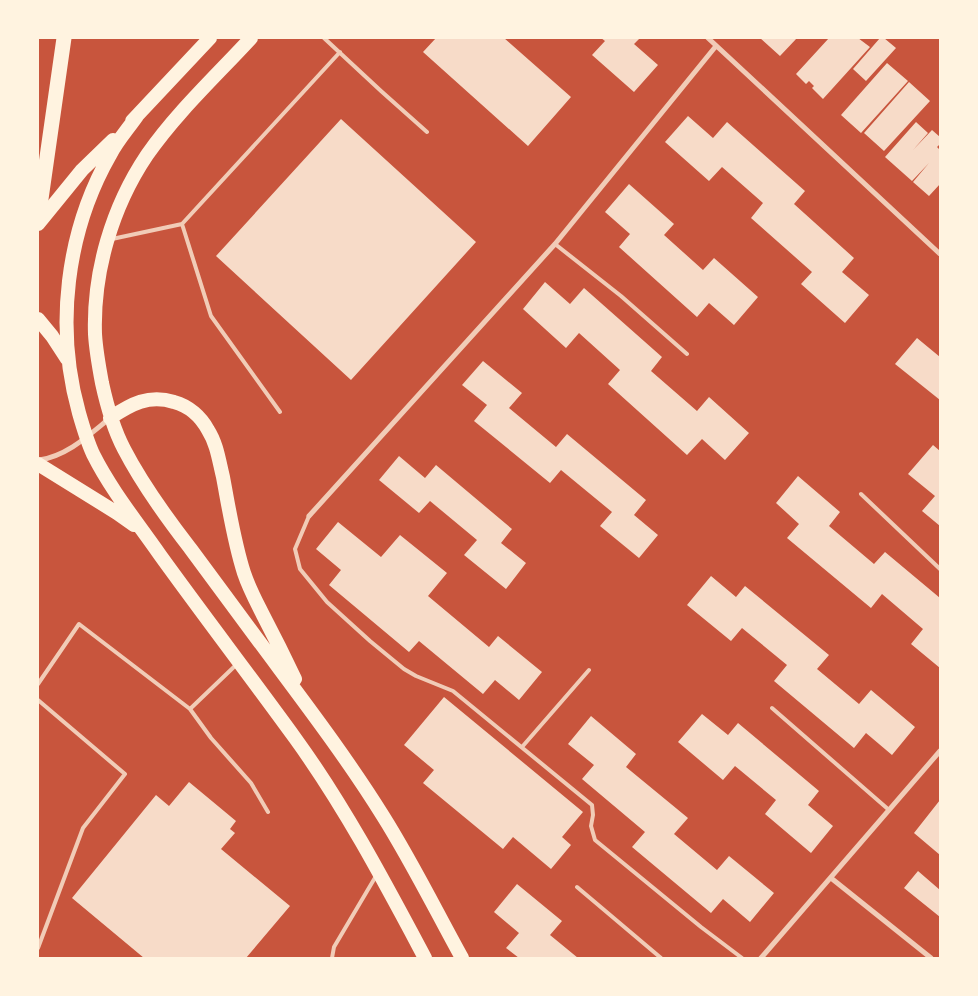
<svg xmlns="http://www.w3.org/2000/svg" width="978" height="996" font-family="Quicksand,sans-serif">
<rect width="100%" height="100%" fill="#c8553d"/>
<path fill="#f7dbc8" d="M436 38H504L571 97 528 146 423 52Z
M601 38H640L634 44 658 65 634 92 592 55 605 41Z
M760 38H797L780 56Z
M829 38H858L870 47 823 99 812 88 814 86 809 81 806 84 796 74Z
M880 38H884L896 48 866 81 853 69Z
M887 63 908 81 861 133 841 115Z
M909 82 930 101 884 151 864 133Z
M688 116 713 138 727 122 805 191 794 204 854 258 842 272 869 295 845 323 801 284 812 272 751 218 763 203 722 167 709 181 665 142Z
M341 119 476 242 351 380 216 256Z
M916 122 928 133 913 150 932 130 940 137V144L937 147 940 150V184L929 196 913 182 929 163 912 181 885 157Z
M629 184 674 224 664 235 703 270 714 258 758 297 734 325 709 303 697 317 619 247 630 234 605 212Z
M545 282 570 304 584 288 662 357 651 371 697 411 709 397 749 433 725 460 702 439 687 455 608 384 620 370 579 333 566 348 523 309Z
M917 338 940 357V400L895 364Z
M483 361 522 393 509 408 556 447 567 434 646 500 634 515 658 535 639 558 600 526 612 512 561 470 550 483 474 421 487 405 462 385Z
M933 445 940 451V526L922 511 935 496 908 474Z
M399 456 425 478 436 465 512 529 501 543 526 563 506 589 464 555 477 540 430 501 419 513 379 480Z
M798 476 840 512 829 526 874 564 885 552 940 598V668L911 644 923 629 882 594 871 608 787 538 799 524 776 503Z
M338 522 381 557 400 535 447 573 428 596 489 647 498 636 542 672 519 700 495 680 483 694 419 641 409 652 329 585 341 570 316 549Z
M711 576 736 597 745 586 829 655 817 669 859 704 871 690 915 727 892 755 866 733 854 748 774 681 787 665 742 628 731 641 687 605Z
M444 697 583 812 562 837 571 845 551 869 513 837 503 849 423 783 434 770 404 745Z
M702 714 728 735 738 723 819 791 808 805 833 826 811 853 765 814 776 800 735 766 723 780 678 742Z
M591 716 636 754 626 767 688 818 674 834 717 870 729 856 774 893 750 922 723 899 711 913 632 847 645 832 582 779 594 765 568 744Z
M189 782 236 821 230 829 235 833 221 849 290 906 246 958H144L72 898 156 795 169 806Z
M940 800V855L914 833Z
M918 871 940 890V917L904 888Z
M517 884 562 921 550 935 578 958H519L506 948 519 933 494 912Z"/>
<g fill="none" stroke-linecap="round" stroke-linejoin="round">
<path stroke="#f1ccb7" stroke-width="4" d="M324 38 381 91 427 132
M182 224 211 316 280 412
M112 239 182 224 340 52
M555 244 621 296 687 354
M861 494 940 569
M309 516 295 549 300 569 327 602 370 641 404 669 416 676 453 691 592 805 593 815 591 826 595 840 701 927 742 958
M38 684 79 624 190 709 237 664
M38 700 125 774 83 828 38 948
M772 708 889 810
M190 709 211 738 251 783 268 812
M522 747 589 670
M577 887 661 958
M332 958 334 947 376 876"/>
<path stroke="#f1ccb7" stroke-width="5" d="M708 38 940 254
M39 460C67 456 89 435 110 418
M309 516 555 244 716 46
M831 878 931 958
M761 958 940 751"/>
<path stroke="#fff3e0" stroke-width="14" d="M251 38C216 76 177 112 147 155 112 207 93 272 95 334 96 351 99 367 102 383 107 406 113 428 124 449 142 484 166 517 190 548 213 579 235 609 258 640 301 698 345 755 383 816 412 862 436 911 462 958
M137 116C128 129 117 141 110 155 66 232 55 328 79 413 83 427 87 441 93 454 111 490 137 522 160 555 204 616 250 676 295 738 345 807 385 883 425 958
M132 121 210 38
M38 224 82 170 113 140
M38 319 52 336 67 359
M110 418C131 404 149 394 174 402 189 406 201 417 208 430 217 444 219 461 223 477 229 509 234 542 244 573 249 588 256 601 263 615 274 636 285 658 295 679
M38 464 117 513 134 525"/>
<path stroke="#fff3e0" stroke-width="15" d="M38 220 64 38"/>
</g>
<rect width="978" height="996" fill="none" stroke="#fff3e0" stroke-width="78"/>
</svg>
